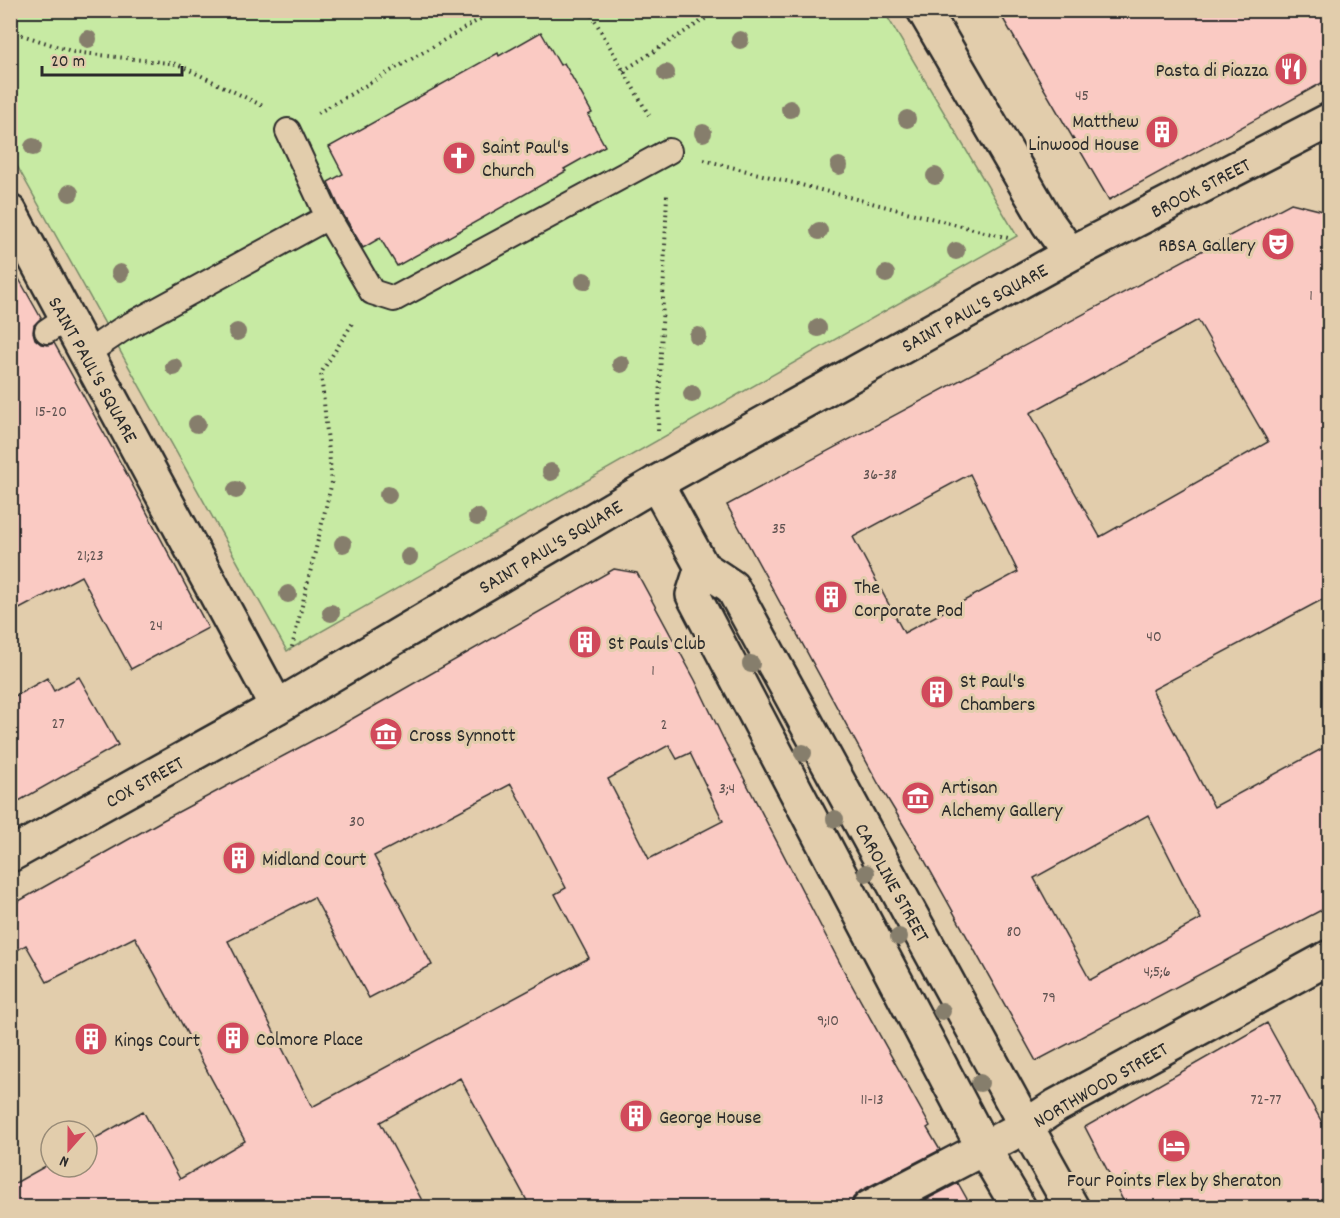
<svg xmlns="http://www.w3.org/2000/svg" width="1340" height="1218" font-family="Dekko,sans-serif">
<rect width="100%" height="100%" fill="#e2cdac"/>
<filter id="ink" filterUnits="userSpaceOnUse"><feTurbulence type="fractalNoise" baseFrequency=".0167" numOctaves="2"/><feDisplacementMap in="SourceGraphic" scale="12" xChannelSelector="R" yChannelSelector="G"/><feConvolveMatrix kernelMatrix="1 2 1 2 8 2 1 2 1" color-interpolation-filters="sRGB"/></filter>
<g filter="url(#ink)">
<path fill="#c7eaa3" stroke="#798a67" stroke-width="1.5" d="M10 11H884L1017 236 287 651 11 155Z"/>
<path fill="#facac3" stroke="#2b2b2b" stroke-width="1.5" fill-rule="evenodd" d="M998 10H1329V79L1109 200Z
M541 32 560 65 564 63 592 113 588 115 605 146 564 169 566 171 397 266 380 238 363 248 340 209 328 182 343 174 329 147 498 53 499 56Z
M1291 203 1323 211 1329 224V596L1152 690 1214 807 1329 745V906L1036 1061 921 854 878 783 727 505ZM1198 320 1268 442 1100 537 1030 413ZM970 474 1018 572 904 633 853 537ZM1148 815 1201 919 1090 980 1034 878Z
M10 263 41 318 34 325 33 332 35 339 41 344 48 345 54 343 125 471 208 628 131 669 81 576 10 614Z
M614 569 637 573 695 680 723 738 843 969 930 1126 927 1128 940 1150 860 1191 853 1198 850 1208H531L460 1078 380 1122 426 1208H10V1186L51 1163V1167H87V1143L143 1111 180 1179 245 1141 135 937 47 982 26 945 10 954V906L165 819 336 728ZM669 745 677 759 690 753 723 821 649 859 608 779ZM511 784 566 888 555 894 589 958 312 1107 228 941 314 897 369 998 432 965 374 856Z
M79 677 118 745 10 806V699L47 678 54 691Z
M1267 1023 1329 1135V1208H1127L1085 1127Z
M958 1183 972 1208H910Z"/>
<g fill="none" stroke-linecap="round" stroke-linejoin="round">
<g stroke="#2b2b2b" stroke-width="28">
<path id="lane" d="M288 131 328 217 372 292 394 299 669 151
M47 331 66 318
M87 353 121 330 328 217"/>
</g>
<g stroke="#2b2b2b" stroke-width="38">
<path id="street" d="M924 10 1048 223 1070 254
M10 212 277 707 656 483 1070 254 1330 120
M656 483 702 567 732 587 1026 1126 1072 1208
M702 567 693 595 984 1149 1019 1208
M10 855 277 707
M869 1208 1026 1126 1056 1106 1330 957"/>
</g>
<path stroke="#2b2b2b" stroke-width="4" stroke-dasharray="1.5 4.5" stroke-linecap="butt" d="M589 10 651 119
M10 31 74 52 177 64 263 106
M623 71 719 10
M318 113 496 10
M704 160 1008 238
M658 431 667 194
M292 647 332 482 321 373 354 321"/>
<use href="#lane" stroke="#e2cdac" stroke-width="24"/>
<use href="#street" stroke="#e2cdac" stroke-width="33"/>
</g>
<g fill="#867e6c">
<circle cx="88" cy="39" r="9"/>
<circle cx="740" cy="40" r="9"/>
<circle cx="666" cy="73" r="9"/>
<circle cx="790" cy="109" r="9"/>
<circle cx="907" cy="119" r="9"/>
<circle cx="703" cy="133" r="9"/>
<circle cx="33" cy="147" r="9"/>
<circle cx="839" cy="166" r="9"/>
<circle cx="935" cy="176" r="9"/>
<circle cx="70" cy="193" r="9"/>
<circle cx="819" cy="231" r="9"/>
<circle cx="956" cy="251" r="9"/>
<circle cx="120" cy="273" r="9"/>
<circle cx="886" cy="274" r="9"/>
<circle cx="584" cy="281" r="9"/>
<circle cx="818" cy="328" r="9"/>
<circle cx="237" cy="332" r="9"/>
<circle cx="698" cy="336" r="9"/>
<circle cx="621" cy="364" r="9"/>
<circle cx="174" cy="367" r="9"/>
<circle cx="692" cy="394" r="9"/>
<circle cx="197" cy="424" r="9"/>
<circle cx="551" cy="472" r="9"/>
<circle cx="236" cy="490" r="9"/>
<circle cx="388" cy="495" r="9"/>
<circle cx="477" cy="517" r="9"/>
<circle cx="343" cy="544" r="9"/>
<circle cx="409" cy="557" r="9"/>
<circle cx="288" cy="594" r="9"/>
<circle cx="331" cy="613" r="9"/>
<circle cx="751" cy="664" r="9"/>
<circle cx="803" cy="753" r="9"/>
<circle cx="835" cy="819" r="9"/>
<circle cx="866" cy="873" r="9"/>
<circle cx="899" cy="937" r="9"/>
<circle cx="942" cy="1011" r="9"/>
<circle cx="980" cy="1083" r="9"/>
</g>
</g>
<defs>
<g id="restaurant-disc" transform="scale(1.725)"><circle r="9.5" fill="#d1495b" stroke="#e2cdac"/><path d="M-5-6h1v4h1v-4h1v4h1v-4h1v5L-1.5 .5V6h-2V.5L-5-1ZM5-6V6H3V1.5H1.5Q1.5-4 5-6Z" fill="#fff"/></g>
<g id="building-disc" transform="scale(1.725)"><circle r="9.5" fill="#d1495b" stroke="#e2cdac"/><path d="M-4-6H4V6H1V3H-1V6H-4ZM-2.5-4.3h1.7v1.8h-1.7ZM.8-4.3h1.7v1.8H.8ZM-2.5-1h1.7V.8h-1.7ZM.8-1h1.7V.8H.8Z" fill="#fff"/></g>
<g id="church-disc" transform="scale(1.725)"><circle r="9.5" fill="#d1495b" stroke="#e2cdac"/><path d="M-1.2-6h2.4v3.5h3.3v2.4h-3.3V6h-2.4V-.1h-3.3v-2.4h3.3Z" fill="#fff"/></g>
<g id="theatre-disc" transform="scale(1.725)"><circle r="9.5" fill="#d1495b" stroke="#e2cdac"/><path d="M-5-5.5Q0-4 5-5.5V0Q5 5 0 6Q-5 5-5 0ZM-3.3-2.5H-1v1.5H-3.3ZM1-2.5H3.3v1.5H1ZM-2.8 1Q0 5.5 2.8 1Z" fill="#fff"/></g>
<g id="museum-disc" transform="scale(1.725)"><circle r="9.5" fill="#d1495b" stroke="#e2cdac"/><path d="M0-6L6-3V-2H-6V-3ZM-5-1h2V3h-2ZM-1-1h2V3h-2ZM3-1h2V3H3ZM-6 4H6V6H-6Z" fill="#fff"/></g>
<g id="hotel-disc" transform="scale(1.725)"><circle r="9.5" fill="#d1495b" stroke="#e2cdac"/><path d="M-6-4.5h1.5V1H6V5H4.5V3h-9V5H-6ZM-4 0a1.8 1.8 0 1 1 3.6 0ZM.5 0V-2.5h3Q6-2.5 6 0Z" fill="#fff"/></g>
</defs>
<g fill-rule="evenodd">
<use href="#restaurant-disc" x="1291" y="69"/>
<use href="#building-disc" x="1162" y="132"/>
<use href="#church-disc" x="459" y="158"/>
<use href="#theatre-disc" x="1278" y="244"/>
<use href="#building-disc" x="831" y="597"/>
<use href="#building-disc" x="585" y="642"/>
<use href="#building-disc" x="937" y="692"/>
<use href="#museum-disc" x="386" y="734"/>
<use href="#museum-disc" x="918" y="798"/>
<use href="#building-disc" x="239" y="858"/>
<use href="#building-disc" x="233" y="1038"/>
<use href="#building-disc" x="91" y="1039"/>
<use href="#building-disc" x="636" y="1116"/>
<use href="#hotel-disc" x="1174" y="1146"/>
</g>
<g text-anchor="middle" stroke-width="6" stroke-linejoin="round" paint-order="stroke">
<g font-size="16" fill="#5f5351">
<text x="1082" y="100">45</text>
<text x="1311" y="300">1</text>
<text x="51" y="416">15-20</text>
<text x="880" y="479">36-38</text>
<text x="779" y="533">35</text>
<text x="90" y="560">21;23</text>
<text x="156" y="630">24</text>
<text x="1154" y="641">40</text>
<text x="653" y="675">1</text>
<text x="58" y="728">27</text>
<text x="664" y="729">2</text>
<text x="727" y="793">3;4</text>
<text x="357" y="826">30</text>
<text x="1014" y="936">80</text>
<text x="1157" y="976">4;5;6</text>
<text x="1049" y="1002">79</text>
<text x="828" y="1025">9;10</text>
<text x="872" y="1104">11-13</text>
<text x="1266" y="1104">72-77</text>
</g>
<g font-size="20" fill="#2b2b2b" stroke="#e2cdac" text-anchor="start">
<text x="1268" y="76" text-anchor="end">Pasta di Piazza</text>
<text x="1139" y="127" text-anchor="end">Matthew<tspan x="1139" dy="23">Linwood House</tspan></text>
<text x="482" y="153">Saint Paul's<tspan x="482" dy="23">Church</tspan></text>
<text x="1255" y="251" text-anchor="end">RBSA Gallery</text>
<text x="854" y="593">The<tspan x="854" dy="23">Corporate Pod</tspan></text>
<text x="608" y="649">St Pauls Club</text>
<text x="960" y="687">St Paul's<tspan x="960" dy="23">Chambers</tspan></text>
<text x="409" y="741">Cross Synnott</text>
<text x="941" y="793">Artisan<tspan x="941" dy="23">Alchemy Gallery</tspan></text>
<text x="262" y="865">Midland Court</text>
<text x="256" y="1045">Colmore Place</text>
<text x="114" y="1046">Kings Court</text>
<text x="659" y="1123">George House</text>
<text x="1174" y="1186" text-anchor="middle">Four Points Flex by Sheraton</text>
</g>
<g font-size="20" fill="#2b2b2b" stroke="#e2cdac">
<text transform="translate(1200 187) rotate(-27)" y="7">BROOK STREET</text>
<text transform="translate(974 307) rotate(-29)" y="7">SAINT PAUL'S SQUARE</text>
<text transform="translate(94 369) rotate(61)" y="7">SAINT PAUL'S SQUARE</text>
<text transform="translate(550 546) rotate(-31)" y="7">SAINT PAUL'S SQUARE</text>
<text transform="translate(144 781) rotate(-29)" y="7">COX STREET</text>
<text transform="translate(893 882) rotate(61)" y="7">CAROLINE STREET</text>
<text transform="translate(1100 1084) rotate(-30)" y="7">NORTHWOOD STREET</text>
</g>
</g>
<rect width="1340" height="1218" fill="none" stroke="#e2cdac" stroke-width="36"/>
<rect x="18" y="18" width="1304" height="1182" fill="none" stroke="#2b2b2b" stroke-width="2" filter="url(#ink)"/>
<g transform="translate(69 1149) rotate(201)"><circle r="28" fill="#e2cdac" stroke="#998c78" stroke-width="1.5"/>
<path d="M0-4.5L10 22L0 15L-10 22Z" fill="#d1495b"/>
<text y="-9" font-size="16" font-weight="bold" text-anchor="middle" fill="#2b2b2b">N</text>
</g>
<path d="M42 66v9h140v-9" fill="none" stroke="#2b2b2b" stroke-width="3"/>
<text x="51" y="66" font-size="18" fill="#2b2b2b" stroke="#e2cdac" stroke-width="4.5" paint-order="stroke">20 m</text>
</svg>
